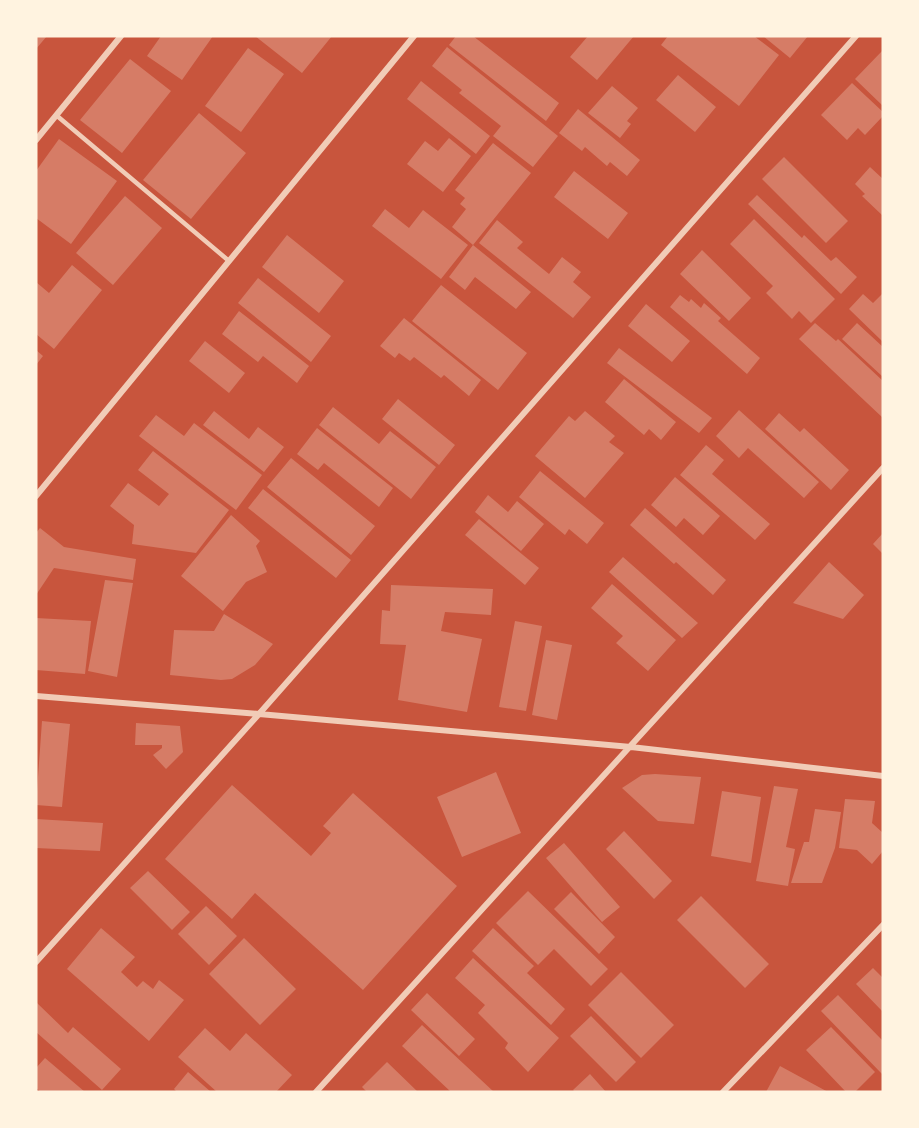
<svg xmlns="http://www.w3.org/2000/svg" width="919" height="1128" font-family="Barlow,sans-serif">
<rect width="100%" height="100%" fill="#c8553d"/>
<path fill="#d67c66" d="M36 36H47L36 49Z
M161 36H213L182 80 147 56Z
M255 36H332L302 73Z
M456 36H473L559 103 546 121 449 45Z
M588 36H634L597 80 570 57Z
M668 36H754L779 55 739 106 661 45Z
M763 36H808L790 58Z
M447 47 558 136 533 167 493 136 501 126 459 93 462 90 432 66Z
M248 48 284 74 241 132 205 106Z
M883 50V106L855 79Z
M130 59 171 91 122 153 80 120Z
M678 75 716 107 695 132 656 100Z
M421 81 490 136 476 154 407 99Z
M852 83 883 112V116L865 135 858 128 847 140 821 115Z
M612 86 638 108 627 121 631 124 620 138 588 113Z
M578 109 640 160 627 176 610 162 607 166 585 147 582 151 559 133Z
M199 113 246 153 191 219 143 180Z
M449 138 471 156 443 192 407 164 425 141 438 151Z
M59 139 117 181 71 244 36 218V171Z
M493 143 531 173 473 245 531 292 516 309 475 277 465 290 449 277 473 245 452 227 466 209 460 204 465 198 455 190Z
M784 157 848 221 826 243 762 179Z
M870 167 883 179V216L862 196 865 194 855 184Z
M574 171 628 213 608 239 554 197Z
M757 195 802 238 804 235 831 261 836 257 857 277 841 294 748 204Z
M125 196 162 228 113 285 76 253Z
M385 209 409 228 423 210 468 245 441 279 372 226Z
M754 219 835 299 811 323 799 311 792 319 766 293 773 286 730 244Z
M497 220 523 242 517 248 549 274 562 257 581 272 573 282 591 297 573 318 479 243Z
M287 235 344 281 319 313 262 267Z
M702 250 751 298 729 321 680 274Z
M72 265 102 290 54 349 36 334V282L49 293Z
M258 278 331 336 311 362 238 303Z
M441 285 527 353 498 390 412 321Z
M883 293V342L849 309 863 294 873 303Z
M680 295 689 302 691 299 701 308 704 303 721 318 718 321 760 358 747 374 670 307Z
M646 304 690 341 672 362 628 326Z
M239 311 309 366 297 383 263 356 258 362 222 334Z
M404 318 481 380 469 396 444 375 441 378 414 357 410 361 399 353 395 358 380 346Z
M815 323 836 341 838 339 883 381V418L799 339Z
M857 323 883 347V377L842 339Z
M205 341 245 373 229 393 189 361Z
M619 348 712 418 699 433 607 363Z
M36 350 43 356 36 365Z
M624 379 676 422 661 440 649 429 644 435 605 402Z
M398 399 455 445 439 465 382 419Z
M333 407 379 444 390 431 436 467 411 499 319 425Z
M739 410 819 482 804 498 748 448 739 458 716 436Z
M214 411 249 439 258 427 284 447 264 472 203 425Z
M585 411 615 436 609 442 624 453 585 498 535 456 569 416 575 421Z
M779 413 800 432 804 428 849 470 831 490 765 429Z
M156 415 184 436 194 423 262 475 236 510 139 436Z
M317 428 393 488 379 507 324 463 318 470 297 454Z
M706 445 724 460 712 474 770 524 755 540 680 475Z
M153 451 229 510 196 553 132 544 134 525 110 506 128 483 159 506 169 494 138 470Z
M291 458 375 526 351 555 267 487Z
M540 471 604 523 587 544 569 529 565 535 519 497Z
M675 477 720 516 703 535 684 518 676 527 651 505Z
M263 489 351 560 336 578 248 508Z
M488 495 508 512 517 501 544 524 521 551 475 512Z
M645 508 726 580 713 595 676 562 674 564 630 525Z
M231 515 260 541 256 546 267 572 246 582 223 611 181 576Z
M479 519 539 568 525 585 465 535Z
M40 528 64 547 136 559 133 580 54 568 36 595V533Z
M883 533V554L873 544Z
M623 557 698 623 682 638 609 572Z
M829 562 864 595 843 619 793 603Z
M105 580 133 583 117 677 88 671Z
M612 584 676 640 648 671 616 643 623 636 591 608Z
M391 585 493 589 491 615 445 612 441 631 482 639 467 712 398 700 406 645 380 644 382 610 390 611Z
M224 614 273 644 255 665 232 679 221 680 170 675 174 630 214 631Z
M36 618 91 621 85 674 36 670Z
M515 621 542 626 526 711 499 707Z
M546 640 572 645 557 720 532 715Z
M42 721 70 724 62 807 36 805Z
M136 723 180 726 183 752 166 769 153 755 162 748V745H135Z
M496 772 521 833 462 857 437 797Z
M655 774 701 777 694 824 658 821 622 788 642 775Z
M232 785 311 856 331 833 323 826 353 793 457 886 363 990 255 893 232 919 165 859Z
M774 786 798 789 786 847 795 849 788 886 756 881Z
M722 791 761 797 751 863 711 856Z
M845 799 875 801 872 823 883 833V851L872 864 857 850 839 848Z
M815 809 841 812 835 848 822 883H791L804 842H809Z
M36 819 103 823 100 851 36 848Z
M624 831 672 881 654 899 606 849Z
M564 843 620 907 602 922 546 858Z
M148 871 190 912 172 930 130 888Z
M528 891 608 969 591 986 554 949 538 965 496 923Z
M571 892 615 937 599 954 554 909Z
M701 896 769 964 745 988 677 920Z
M206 906 237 936 209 965 178 934Z
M101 928 135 957 121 972 137 987 143 981 153 989 159 980 184 1000 149 1041 67 969Z
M493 928 534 966 527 973 565 1009 551 1025 472 951Z
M244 938 296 989 260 1025 209 974Z
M473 958 559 1038 528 1072 505 1048 508 1043 478 1013 485 1005 455 978Z
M873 968 883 978V1012L856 984Z
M621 972 674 1025 641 1058 588 1005Z
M427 993 475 1039 459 1056 411 1010Z
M838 995 883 1041V1075L821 1011Z
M36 1002 68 1033 73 1027 121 1069 102 1090 36 1032Z
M591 1016 636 1062 616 1082 570 1036Z
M422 1025 494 1092H451L402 1046Z
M831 1027 875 1072 855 1092H846L806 1050Z
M205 1028 230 1051 246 1033 292 1075 276 1092H217L178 1057Z
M45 1058 85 1092H41L36 1088V1068Z
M387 1062 418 1092H367L362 1087Z
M780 1066 828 1092H766Z
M188 1072 211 1092H177L174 1089Z
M590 1074 606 1092H575L573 1090Z"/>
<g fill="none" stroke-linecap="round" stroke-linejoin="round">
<path stroke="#f1ccb7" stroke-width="4.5" d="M56 115 229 261"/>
<path stroke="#f1ccb7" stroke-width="6" d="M36 140 121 36
M36 496 414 36
M36 696 259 714 631 747 883 776
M36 962 259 714 856 36
M316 1092 883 468
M723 1092 883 925"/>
</g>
<rect width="919" height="1128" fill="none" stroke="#fff3e0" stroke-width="75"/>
</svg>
